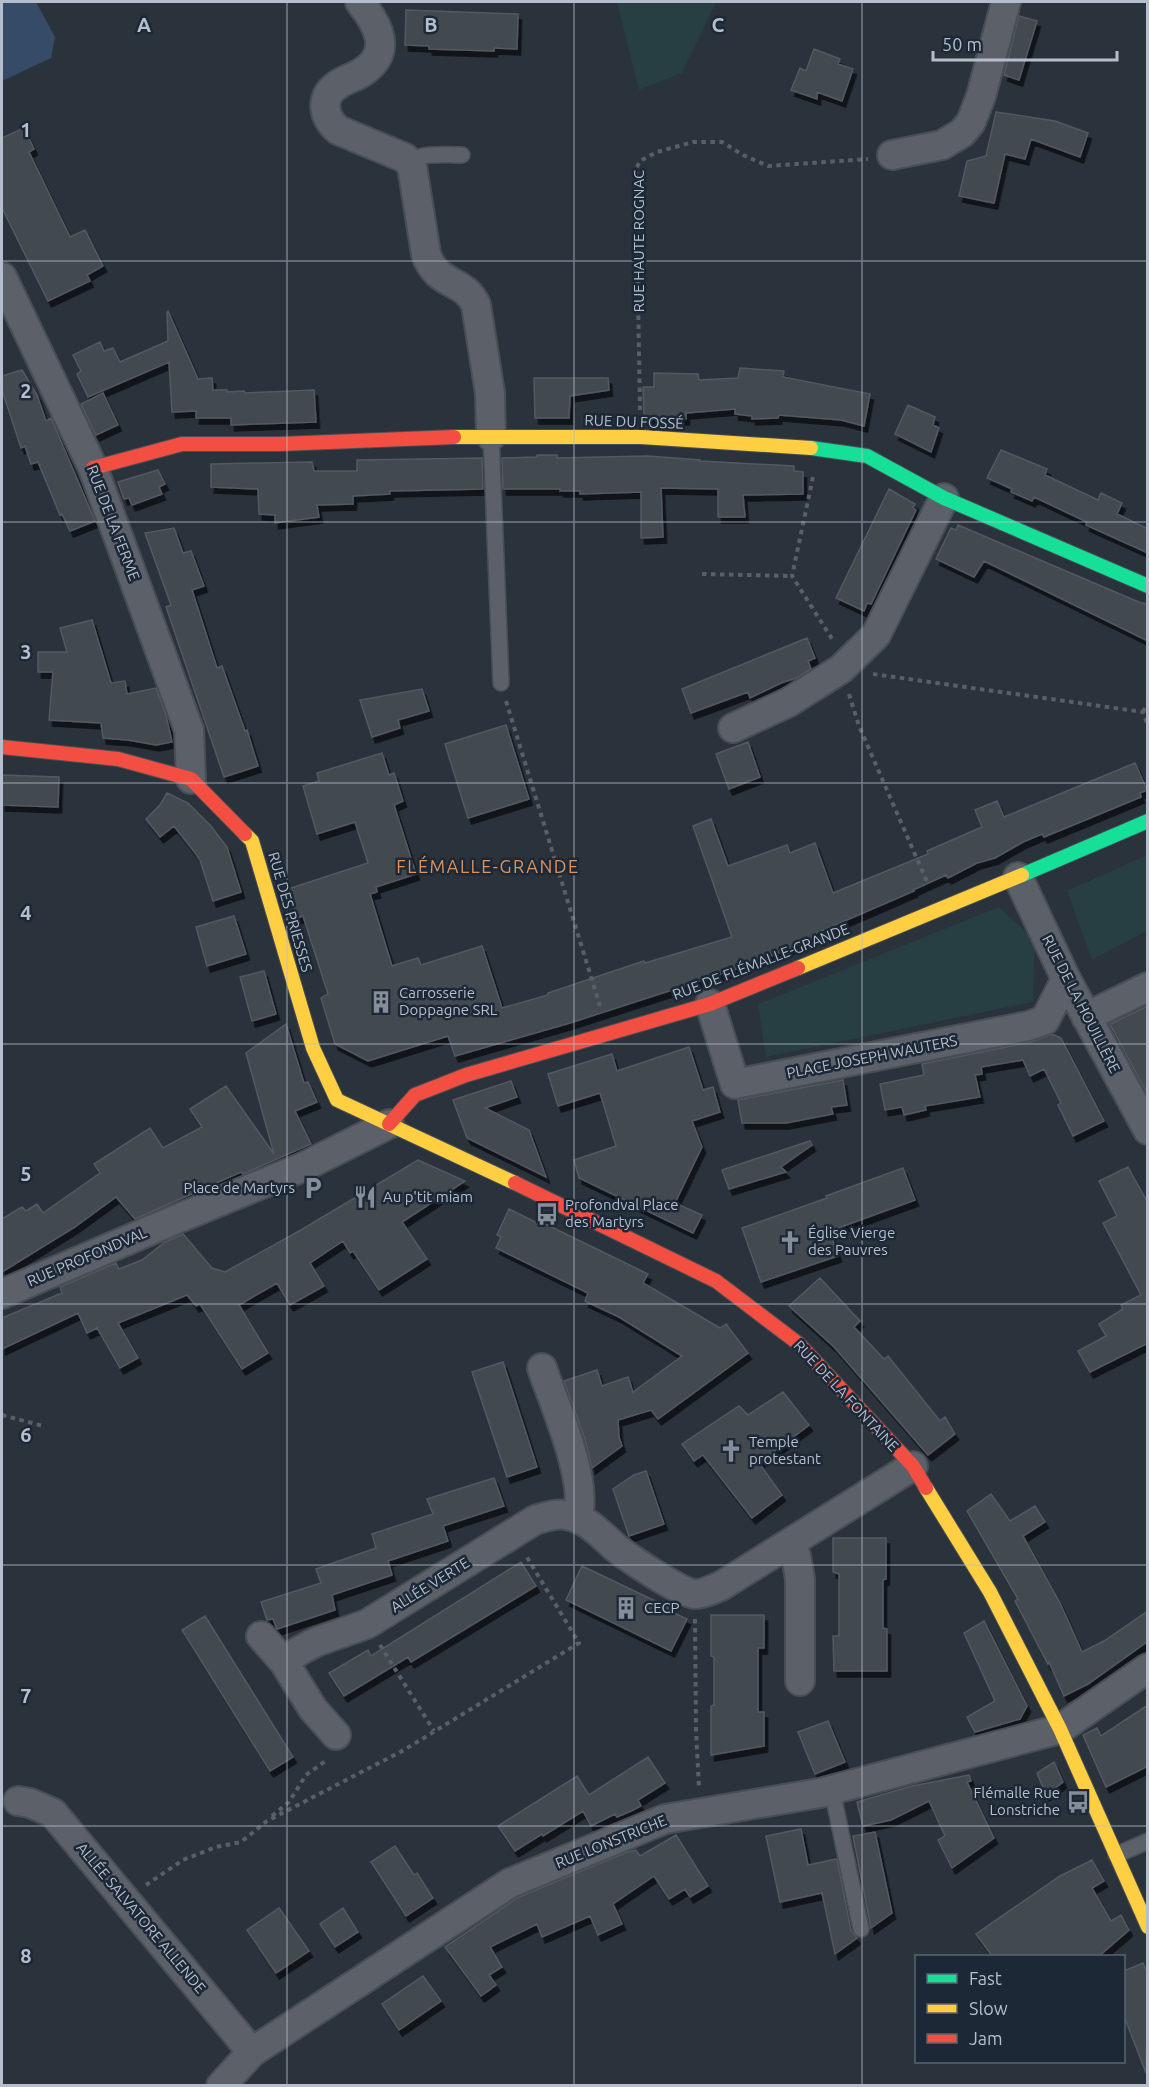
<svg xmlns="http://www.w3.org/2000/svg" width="1149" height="2087" font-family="Ubuntu,sans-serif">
<defs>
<filter id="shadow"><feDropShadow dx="3.5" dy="6" stdDeviation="0" flood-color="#0009"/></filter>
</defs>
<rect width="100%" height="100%" fill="#2a323b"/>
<path fill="#273e42" d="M617 2H716L682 73 639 90Z
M1147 855V931L1092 960 1067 891Z
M999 907 1035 940 1033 1002 766 1057 758 1004Z"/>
<path fill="#354b67" d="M2 2H36L55 37 51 58 2 81Z"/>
<path fill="#424850" stroke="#525963" stroke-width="1.5" filter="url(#shadow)" d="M406 10 518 14 517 49 494 48V51L429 49V46L405 45Z
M1019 16 1037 21 1019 80 1004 75Z
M814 49 840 59 838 64 853 69 842 101 817 92V99L791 90 800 68 806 71Z
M996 112 1055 121 1088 133 1080 157 1031 139 1025 159 1005 154 994 203 959 196 967 161 986 156Z
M24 128 34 149 29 152 70 237 85 230 103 266 87 275 90 281 48 301 2 208V138Z
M168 311 198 379 212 378 213 390H227V392L244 391 245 393 314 390 316 422 231 425V418H196V411L172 412 169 362 88 397 77 374 81 371 73 355 100 342 104 351 113 348 120 362 168 341 167 312Z
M740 368 784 371 783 377 870 394 864 426 841 420 779 415 778 418 752 419V416L735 414V409L686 413V419L644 418 643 387H654V373L698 374 699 380 738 378Z
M22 370 37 395 46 421 51 418 95 521 70 531 62 514 60 515 38 462 31 464 25 446 21 448 2 390V376Z
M534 378H608L609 390 570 396 569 418H535Z
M103 393 118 425 96 435 81 404Z
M908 405 935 417 933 425 939 428 931 452 895 434Z
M1001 450 1047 469 1045 475 1098 500 1101 493 1122 503 1117 514 1148 529V553L1086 525 1087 522 1034 497 1032 501 1011 492 1012 489 987 478Z
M537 455H557V458L648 456 700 460V461L794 466V471L803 472V494L743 495 745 517H718V489L661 488 663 537 641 538V492L580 494V491H560V489H503L502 458 537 457Z
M482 458 483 489 390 491V494L353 496V504L317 505 319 517 275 523V515L259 514 258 489 211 487V464L312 462 314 471H357V460Z
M158 470 165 484 159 487 162 494 132 505 129 498 124 499 118 482Z
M889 489 915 504 913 508 916 510 871 604 867 603 864 611 836 598Z
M958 525 1141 603 1148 604V641L984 561 974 577 936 559 951 528 956 530Z
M174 528 183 553 191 551 204 586 192 590 217 668 222 666 245 731 247 730 258 766 224 777 166 607 171 605 145 533Z
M92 620 111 683 125 681 127 694 156 688 166 715 172 742 156 745 128 740 103 738 101 723 49 720 53 672H38V652H67L60 628Z
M807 638 815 658 808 661 811 669 796 678 781 683 750 698 748 692 691 713 682 689Z
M422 689 429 711 398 720 400 728 372 737 360 700Z
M506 725 529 799 468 818 445 744Z
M748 742 760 777 729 789 716 754Z
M382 753 389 775 394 773 403 801 394 805 416 874 376 887 377 892 370 894 392 966 418 958 421 965 482 946 502 1008 548 995V993L644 961 645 963 732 937 693 826 711 819 728 866 787 845 790 853 815 843 833 893 928 854 927 851 982 827 975 810 997 801 1004 817 1135 763 1147 790 1140 793 1141 797 1044 837 1042 834 1023 842 995 858 977 863 948 878 946 875 913 890 914 891 812 935 813 939 746 966 570 1023 455 1056 448 1036 368 1061 335 1044 321 998 328 994 303 916 297 918 288 889 368 863 355 822 317 834 303 786 319 781 317 773Z
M2 775 59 777 58 807 2 805Z
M167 793 188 803 210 825 227 847 241 892 213 901 200 860 196 854 174 826 160 837 146 819 160 805Z
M234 916 246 954 207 966 196 927Z
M264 971 276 1014 252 1021 240 977Z
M1148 1006V1095L1110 1024Z
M286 1024 304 1083 308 1082 317 1102 295 1111 311 1144 243 1174 241 1172 135 1219 116 1197 75 1227 2 1272V1219L22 1207 26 1211 37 1204 43 1213 100 1173 94 1164 150 1128 163 1148 202 1127 190 1109 226 1086 274 1154 246 1053Z
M1052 1034 1061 1038 1104 1121 1073 1136 1058 1105 1061 1103 1044 1069 1030 1076 1023 1060 981 1067 982 1074 975 1075 980 1097 925 1106 926 1110 904 1115 902 1107 885 1110 880 1084 924 1075 922 1064 1031 1042Z
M689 1047 703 1090 713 1087 720 1112 692 1121 702 1147 675 1203 702 1215 693 1233 579 1178 574 1160 616 1146 600 1093 558 1106 548 1074 612 1054 617 1071Z
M843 1080 847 1105 831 1107 833 1114 786 1123H742L738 1100Z
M511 1081 517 1097 485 1108 529 1130 546 1177 467 1138 453 1100Z
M810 1141 812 1145 781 1167 786 1172 729 1189 722 1170Z
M418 1160 465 1181 402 1222 427 1259 379 1290 353 1251 350 1253 343 1241 310 1263 324 1286 290 1305 277 1283 239 1305 268 1353 242 1369 200 1304 196 1306 187 1295 118 1323 138 1358 120 1368 97 1328 87 1333 78 1313 2 1349V1318L62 1293 60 1287 116 1263 119 1269 142 1260 165 1242 183 1234 212 1268 225 1272 301 1230Z
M1128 1167 1148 1203V1343L1090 1372 1078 1351 1106 1336 1099 1324 1123 1309 1121 1305 1141 1295 1103 1223 1117 1216 1099 1181Z
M903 1168 915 1200 830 1231 838 1256 761 1282 742 1228 827 1198 826 1196Z
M509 1209 537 1223 539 1221 648 1274 643 1283 720 1328 726 1324 748 1353 658 1419 651 1410 618 1420 619 1437 622 1446 592 1468 585 1439 564 1381 597 1370 602 1386 628 1377 633 1392 682 1356 619 1317 585 1301 588 1293 496 1248 501 1237 497 1235Z
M820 1278 860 1321 854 1327 884 1359 888 1356 940 1421 945 1417 955 1434 928 1455 834 1347 789 1306Z
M503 1362 537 1467 507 1477 472 1372Z
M783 1392 809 1425 759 1463 782 1495 752 1518 703 1455 694 1461 682 1444 739 1406 748 1415Z
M646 1471 664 1524 629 1536 613 1489 634 1475Z
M494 1478 504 1506 443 1526 448 1541 388 1561 392 1575 332 1595 335 1610 277 1629 273 1619 267 1620 261 1602 321 1583 316 1569 376 1548 372 1534 433 1514 427 1499Z
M991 1494 1010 1521 1035 1506 1045 1522 1023 1536 1060 1603 1082 1652 1104 1641 1148 1611V1641L1088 1684 1064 1696 1049 1662 1048 1664 1015 1601 1018 1599 967 1511Z
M833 1538H886V1579L883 1580V1628L887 1629V1671H834L833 1636H839V1574L833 1572Z
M521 1562 536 1586 411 1662 408 1657 344 1696 329 1673 368 1650 371 1656Z
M582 1566 668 1607V1610L687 1619 671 1651 566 1600Z
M711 1615H764V1648H758V1712H764V1746L711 1755V1706L714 1705V1657L711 1656Z
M205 1616 293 1757 270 1771 182 1630Z
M984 1621 1027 1706 1020 1719 975 1732 967 1717 995 1701 964 1633Z
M1148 1705V1766L1106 1787 1083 1735 1097 1728 1101 1736Z
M828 1721 845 1762 815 1774 798 1732Z
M648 1757 665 1783 638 1800 641 1806 631 1811 617 1817 615 1814 591 1826 583 1811 543 1836 542 1834 515 1851 498 1826 577 1776 589 1795Z
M1054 1762 1063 1782 1046 1795 1037 1773Z
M969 1775 971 1781 967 1782 994 1838 952 1868 938 1840 945 1836 929 1801 891 1820 863 1826 857 1802 912 1786Z
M801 1829 808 1865 837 1859 851 1931 857 1938 835 1954 822 1893 780 1902 766 1836Z
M875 1832 892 1913 871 1928 853 1836Z
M676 1835 708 1886 690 1897 685 1889 669 1899 654 1876 613 1904 622 1924 598 1935 590 1916 542 1937 537 1924 490 1947 502 1967 489 1975 496 1985 481 1996 445 1947 519 1897 625 1853 636 1850 640 1856Z
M395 1846 414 1875 417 1873 433 1898 406 1916 371 1862Z
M1092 1860 1104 1881 1092 1888 1111 1921 1121 1915 1129 1930 1099 1956H992L976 1934 1060 1876Z
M279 1908 309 1951 276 1973 247 1930Z
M343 1908 358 1932 335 1947 320 1924Z
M1143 1963 1148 1974 1146 2073 1124 2016V1971Z
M423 1976 441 2001 399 2030 382 2004Z"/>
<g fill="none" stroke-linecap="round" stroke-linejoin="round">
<g stroke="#494e55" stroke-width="18">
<path id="lane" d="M408 162C424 152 444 155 462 155
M491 436 501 683
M832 1790 861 1929
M1116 1855 1148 1841"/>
</g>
<g stroke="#494e55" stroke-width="32">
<path id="street" d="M360 2C378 24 394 53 361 73 353 78 343 80 336 86 319 98 324 118 338 130L405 158 412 166 426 254C437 287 464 278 476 305L490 393 491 436
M892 155 942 145 962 133 971 122 981 96 1006 2
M2 277 93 468 189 730 191 779
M733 728 789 702 841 669 876 635 944 498
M1018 877 1066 979 1148 1130
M710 1004 735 1084 1028 1026 1045 1020 1066 979
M1086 1017 1148 987
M2 1294 172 1221 303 1167 389 1124
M542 1368C554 1404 590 1484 577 1518
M788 1544 796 1556 800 1579V1681
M261 1636 284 1662 313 1709 336 1735
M284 1662 299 1651 316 1642 367 1624 535 1520C545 1517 556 1513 566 1515 588 1519 600 1534 616 1548 629 1558 680 1593 695 1594 704 1594 713 1589 721 1586L913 1466
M18 1801 30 1803 53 1813 252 2052
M221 2086 252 2052 510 1883 665 1819 820 1793 1060 1729 1148 1668"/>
</g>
<g stroke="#494e55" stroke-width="16">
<path id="fast" d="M811 448 867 456 944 498 1148 586
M1022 875 1148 821"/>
</g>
<g stroke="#494e55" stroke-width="16">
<path id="slow" d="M454 437H641L811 448
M245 834 252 841 313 1048 337 1100 515 1183
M798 968 1022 875
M926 1488 990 1592 1060 1729 1148 1927"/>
</g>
<g stroke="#494e55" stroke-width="16">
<path id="jam" d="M93 468 182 444H280L454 437
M2 747 118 759 191 779 245 834
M389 1124 415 1095 466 1075 710 1004 798 968
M515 1183 716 1281 799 1344 913 1466 926 1488"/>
</g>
<path stroke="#595f66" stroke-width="4" stroke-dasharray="4.5 4.5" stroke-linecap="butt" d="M640 410 636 181V169L640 161 657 152 693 142H722L743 155 768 166 868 159
M813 477 792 576 834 642
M702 574 792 576
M873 674 1143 712 1148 726
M849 694 859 726 928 884
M506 701 600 1006
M1143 712 1148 703
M2 1415 43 1426
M695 1619 696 1730 699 1788
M380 1645 434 1731
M272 1816 289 1802 306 1775 327 1760
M146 1885 183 1860 216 1847 241 1842 267 1821 404 1750 579 1643 525 1554"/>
<use href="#lane" stroke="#5b6069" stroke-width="15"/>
<use href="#street" stroke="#5b6069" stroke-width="28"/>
<use href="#fast" stroke="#16e098" stroke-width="14"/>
<use href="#slow" stroke="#ffcf43" stroke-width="14"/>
<use href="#jam" stroke="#f24e42" stroke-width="14"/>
</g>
<path fill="none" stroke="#b5becc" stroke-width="1.5" stroke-opacity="0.55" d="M287 2V2086M574 2V2086M862 2V2086M2 261H1148M2 522H1148M2 783H1148M2 1044H1148M2 1304H1148M2 1565H1148M2 1826H1148"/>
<defs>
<g id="building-bare" transform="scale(1.8)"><path d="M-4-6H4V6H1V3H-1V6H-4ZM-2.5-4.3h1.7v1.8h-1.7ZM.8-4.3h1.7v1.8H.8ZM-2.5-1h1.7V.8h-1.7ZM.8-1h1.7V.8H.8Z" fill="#848d99" stroke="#1d2837" stroke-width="2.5" paint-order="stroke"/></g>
<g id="parking-bare" transform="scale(1.8)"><path d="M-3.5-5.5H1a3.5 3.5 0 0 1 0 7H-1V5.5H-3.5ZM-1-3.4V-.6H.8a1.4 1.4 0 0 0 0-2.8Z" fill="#848d99" stroke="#1d2837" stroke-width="2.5" paint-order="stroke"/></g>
<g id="restaurant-bare" transform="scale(1.8)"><path d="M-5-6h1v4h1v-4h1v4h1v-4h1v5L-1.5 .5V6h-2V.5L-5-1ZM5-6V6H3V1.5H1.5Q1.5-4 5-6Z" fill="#848d99" stroke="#1d2837" stroke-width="2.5" paint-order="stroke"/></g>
<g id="bus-bare" transform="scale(1.8)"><path d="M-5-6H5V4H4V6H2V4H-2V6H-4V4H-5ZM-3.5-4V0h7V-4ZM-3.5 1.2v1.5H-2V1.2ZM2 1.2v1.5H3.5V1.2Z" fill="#848d99" stroke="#1d2837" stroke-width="2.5" paint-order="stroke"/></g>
<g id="church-bare" transform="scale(1.8)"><path d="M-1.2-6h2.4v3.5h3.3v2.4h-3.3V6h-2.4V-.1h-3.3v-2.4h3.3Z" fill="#848d99" stroke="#1d2837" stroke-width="2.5" paint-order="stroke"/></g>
</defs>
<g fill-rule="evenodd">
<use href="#building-bare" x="381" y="1002"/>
<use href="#parking-bare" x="313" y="1188"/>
<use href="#restaurant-bare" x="365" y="1197"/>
<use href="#bus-bare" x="547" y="1214"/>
<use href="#church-bare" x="790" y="1242"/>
<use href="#church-bare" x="731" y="1451"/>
<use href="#building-bare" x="626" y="1608"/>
<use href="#bus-bare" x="1078" y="1802"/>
</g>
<g text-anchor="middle" stroke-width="5" stroke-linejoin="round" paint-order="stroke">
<g font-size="15" fill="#b5becc" stroke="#1d2837">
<text transform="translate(639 241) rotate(-90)" y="5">RUE HAUTE ROGNAC</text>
<text transform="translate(634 422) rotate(2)" y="5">RUE DU FOSSÉ</text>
<text transform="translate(113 523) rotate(69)" y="5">RUE DE LA FERME</text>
<text transform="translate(290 912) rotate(74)" y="5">RUE DES PRIESSES</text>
<text transform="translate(761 962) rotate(-21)" y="5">RUE DE FLÉMALLE-GRANDE</text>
<text transform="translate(1081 1004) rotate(63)" y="5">RUE DE LA HOUILLÈRE</text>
<text transform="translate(872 1057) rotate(-11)" y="5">PLACE JOSEPH WAUTERS</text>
<text transform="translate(87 1257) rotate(-23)" y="5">RUE PROFONDVAL</text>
<text transform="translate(846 1396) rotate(47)" y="5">RUE DE LA FONTAINE</text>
<text transform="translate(430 1585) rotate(-32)" y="5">ALLÉE VERTE</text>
<text transform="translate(611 1842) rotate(-22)" y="5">RUE LONSTRICHE</text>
<text transform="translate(141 1918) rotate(50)" y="5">ALLÉE SALVATORE ALLENDE</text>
</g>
<g font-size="15" fill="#b5becc" stroke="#1d2837" text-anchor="start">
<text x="399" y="998">Carrosserie<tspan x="399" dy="17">Doppagne SRL</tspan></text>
<text x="295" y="1193" text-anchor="end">Place de Martyrs</text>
<text x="383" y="1202">Au p'tit miam</text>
<text x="565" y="1210">Profondval Place<tspan x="565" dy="17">des Martyrs</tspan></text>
<text x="808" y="1238">Église Vierge<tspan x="808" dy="17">des Pauvres</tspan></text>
<text x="749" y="1447">Temple<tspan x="749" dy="17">protestant</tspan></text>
<text x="644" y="1613">CECP</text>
<text x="1060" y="1798" text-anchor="end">Flémalle Rue<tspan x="1060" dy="17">Lonstriche</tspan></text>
</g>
<g font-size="18" letter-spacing="1.5" fill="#de935e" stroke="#1d2837">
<text x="488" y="873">FLÉMALLE-GRANDE</text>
</g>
</g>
<g font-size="20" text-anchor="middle" font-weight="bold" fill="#b5becc" stroke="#1d2837" stroke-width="5" stroke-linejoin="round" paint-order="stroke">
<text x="144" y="32">A</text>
<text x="431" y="32">B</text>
<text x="718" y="32">C</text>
<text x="26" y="137">1</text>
<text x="26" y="398">2</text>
<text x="26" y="659">3</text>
<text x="26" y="920">4</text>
<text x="26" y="1181">5</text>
<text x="26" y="1442">6</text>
<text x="26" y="1703">7</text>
<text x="26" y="1963">8</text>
</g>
<rect width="1149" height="2087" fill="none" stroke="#b5becc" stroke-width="6"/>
<rect x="915" y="1955" width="210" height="108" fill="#1d2837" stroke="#5a6473" stroke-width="1.5"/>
<rect x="927" y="1974" width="30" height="9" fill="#16e098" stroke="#5a6473" stroke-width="1.5"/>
<text x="969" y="1985" font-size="18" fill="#b5becc">Fast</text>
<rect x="927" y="2004" width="30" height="9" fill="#ffcf43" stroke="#5a6473" stroke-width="1.5"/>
<text x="969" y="2015" font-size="18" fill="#b5becc">Slow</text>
<rect x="927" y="2034" width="30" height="9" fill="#f24e42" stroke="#5a6473" stroke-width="1.5"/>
<text x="969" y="2045" font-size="18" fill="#b5becc">Jam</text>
<path d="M933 51v9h184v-9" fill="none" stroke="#b5becc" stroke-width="3"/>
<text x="942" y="51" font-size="18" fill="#b5becc" stroke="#1d2837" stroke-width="4.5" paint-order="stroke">50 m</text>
</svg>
